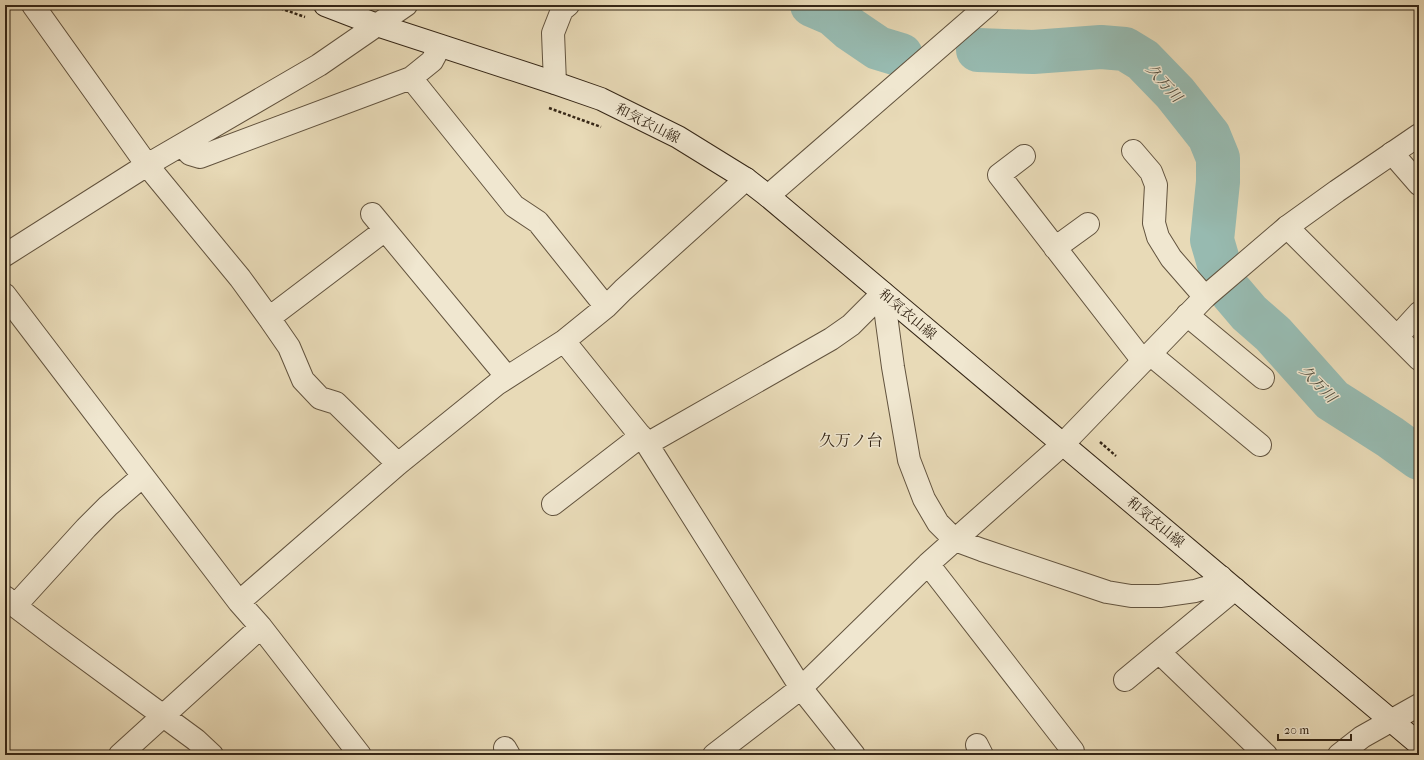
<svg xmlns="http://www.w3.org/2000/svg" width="1424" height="760" font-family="'IM FELL French Canon','Noto Serif JP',serif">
<rect width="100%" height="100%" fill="#e8dab7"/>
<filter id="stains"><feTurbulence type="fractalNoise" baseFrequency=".005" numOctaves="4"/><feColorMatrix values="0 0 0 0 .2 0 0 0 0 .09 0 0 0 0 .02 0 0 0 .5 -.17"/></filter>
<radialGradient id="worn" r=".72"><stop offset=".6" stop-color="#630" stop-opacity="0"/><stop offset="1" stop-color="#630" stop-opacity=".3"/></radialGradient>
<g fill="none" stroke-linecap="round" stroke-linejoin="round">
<path stroke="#97bab0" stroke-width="44" d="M812 5 833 14 850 29 878 48 901 55
M978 50 1033 52 1101 47 1125 49 1143 60 1175 93 1209 136 1218 158V182L1212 240 1219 264
M1232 293 1249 313 1273 334 1332 400 1390 437 1419 458"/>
<g stroke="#62533e" stroke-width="24">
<path id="minor" d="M33 5 147 165 240 278 269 318 289 347 303 380 320 398 336 403 398 464
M411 78 514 206 538 222 606 307
M555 83 553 33 562 10 568 5
M182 145 190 154 200 157 411 78 432 61 440 46
M1133 151 1151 172 1156 185 1154 223 1158 237 1171 258 1205 297
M1392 153 1419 184
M1024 156 999 175 1143 361
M768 196 988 5
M372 214 507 377
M1287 227 1419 359
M1055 248 1088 224
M5 255 147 165 319 65 406 5
M5 295 239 602 261 627 360 755
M1187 315 1263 378
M269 318 385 230
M1397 337 1419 313
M564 341 647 444 801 688 854 755
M1150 354 1260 445
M647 444 831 339 851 325 883 293 893 367 909 460 924 499 938 523 955 540 982 550 1107 592 1131 596H1160L1195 591 1208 587 1221 577
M553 504 641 436
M928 564 1073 751
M5 597 15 606 56 637 196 740 212 755
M239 602 398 464 497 384 564 341 606 307 623 290 746 179
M15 606 86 528 108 506 143 476
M1159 652 1266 755
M1125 680 1235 589
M977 745 982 755
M505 748 509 755
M120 755 261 627
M714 755 801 688 928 564 1063 444
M1339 755 1362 737 1419 705"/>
</g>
<g stroke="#62533e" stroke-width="24">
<path id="tertiary" d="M1063 444 1205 297 1287 227 1337 191 1419 135"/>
</g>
<g stroke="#352616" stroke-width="24">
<path id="secondary" d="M325 5 377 25 555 83 601 99 678 137 746 179 768 196 1419 744"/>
</g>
<path stroke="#352616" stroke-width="2.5" stroke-dasharray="3 2" stroke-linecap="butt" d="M271 5 305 17
M549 108 601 127
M1100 442 1116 456"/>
<use href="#minor" stroke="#f0e7d0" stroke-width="22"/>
<use href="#tertiary" stroke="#f0e7d0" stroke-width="22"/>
<use href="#secondary" stroke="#f0e7d0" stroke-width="22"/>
</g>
<g text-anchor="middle" stroke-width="3" stroke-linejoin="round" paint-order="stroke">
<g font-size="14" fill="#352616" stroke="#f0e7d0">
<text transform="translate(648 123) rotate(27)" y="5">和気衣山線</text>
<text transform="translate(908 314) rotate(40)" y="5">和気衣山線</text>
<text transform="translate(1156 522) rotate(40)" y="5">和気衣山線</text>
</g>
<g font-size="15" font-style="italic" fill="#4e4b3c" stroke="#f0e7d0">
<text transform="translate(1164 83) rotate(48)" y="5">久万川</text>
<text transform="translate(1318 384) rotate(46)" y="5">久万川</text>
</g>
<g font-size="16" fill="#352616" stroke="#f0e7d0">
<text x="851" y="446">久万ノ台</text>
</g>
</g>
<rect width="1424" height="760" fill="none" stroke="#e8dab7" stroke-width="20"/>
<rect x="6" y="6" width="1412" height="748" fill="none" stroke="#352616" stroke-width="2"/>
<rect x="10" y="10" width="1404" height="740" fill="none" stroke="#352616"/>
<path d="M1278 734v6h73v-6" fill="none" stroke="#352616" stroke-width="2"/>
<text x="1284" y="734" font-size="12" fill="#352616" stroke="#f0e7d0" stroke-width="3" paint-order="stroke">20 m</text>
<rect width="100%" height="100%" filter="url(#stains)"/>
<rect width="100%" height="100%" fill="url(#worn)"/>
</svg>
